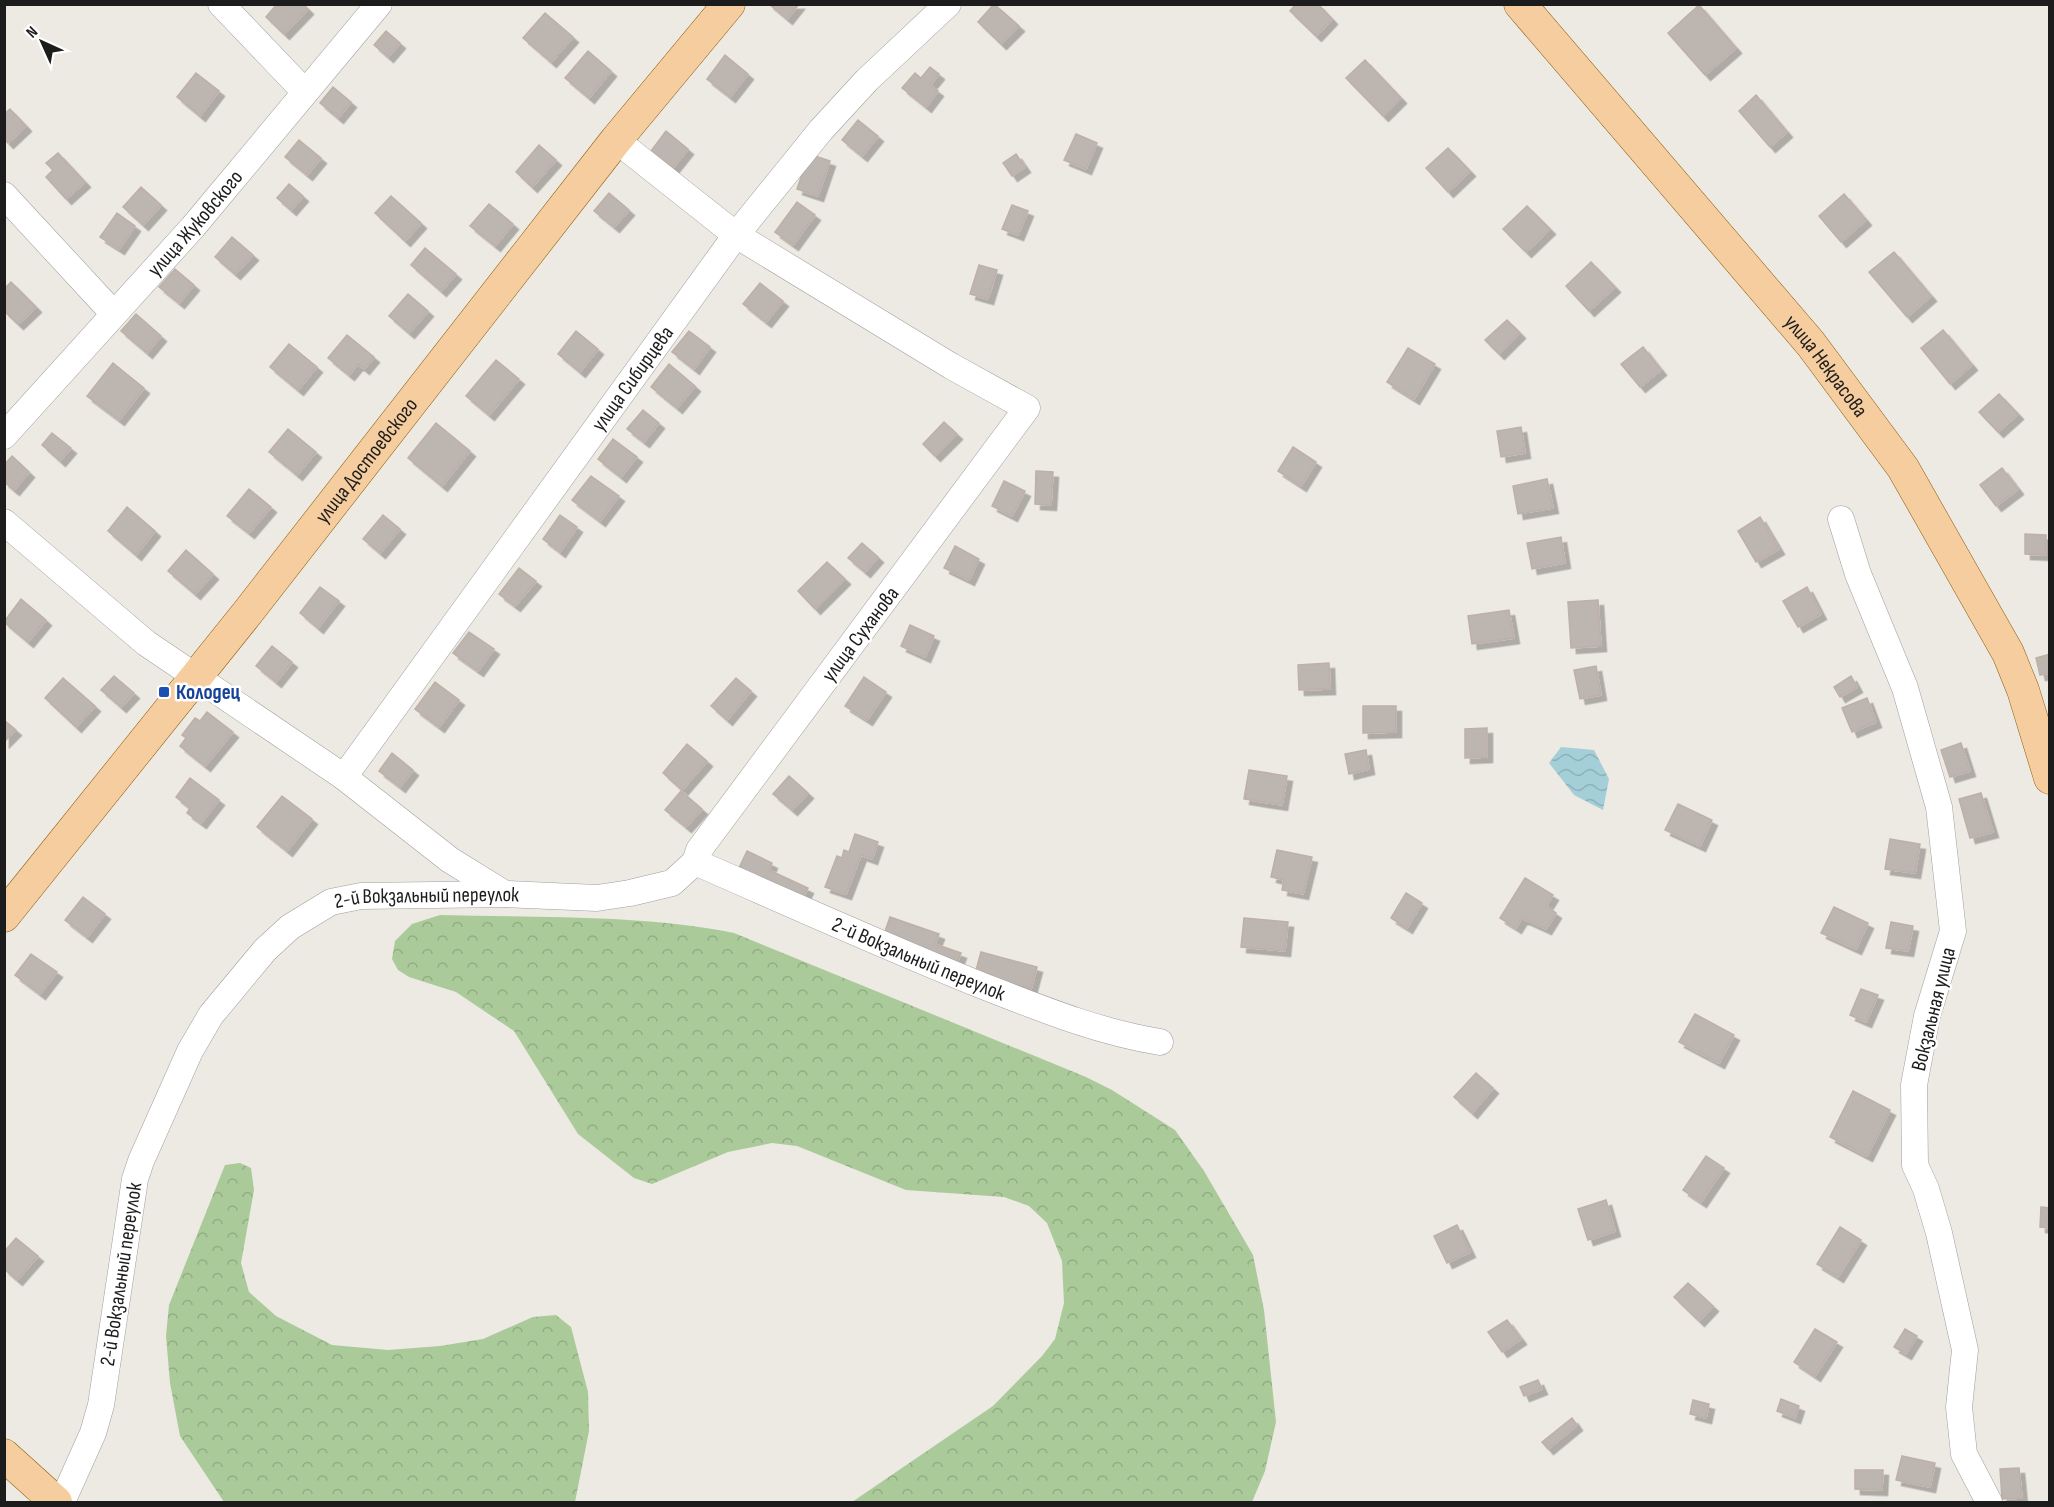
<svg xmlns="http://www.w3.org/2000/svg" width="2054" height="1507" font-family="'Sofia Sans Condensed',sans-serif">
<defs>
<pattern id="forest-crowns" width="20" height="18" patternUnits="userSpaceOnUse" patternTransform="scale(1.5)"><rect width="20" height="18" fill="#aaca9a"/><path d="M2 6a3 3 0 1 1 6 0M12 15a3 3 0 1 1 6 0" fill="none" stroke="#92ad84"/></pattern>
<pattern id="water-waves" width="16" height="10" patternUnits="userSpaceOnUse" patternTransform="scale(1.5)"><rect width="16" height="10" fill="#a5cfd8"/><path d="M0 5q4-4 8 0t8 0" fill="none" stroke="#8db1b9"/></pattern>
<filter id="shadow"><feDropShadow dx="5.5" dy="5.5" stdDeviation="0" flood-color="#0004"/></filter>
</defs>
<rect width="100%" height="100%" fill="#ede9e3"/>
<path fill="url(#forest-crowns)" d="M440 915C538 918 637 914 734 933L1086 1077 1112 1090 1175 1130 1204 1171 1253 1255 1264 1310 1276 1422 1265 1471 1252 1502H852L993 1406 1042 1356 1055 1339 1064 1303 1062 1261 1047 1223 1029 1206 1004 1197 906 1190 797 1146 772 1143 728 1152 652 1184 634 1178 578 1134 514 1031 456 992 409 977 398 970 392 959 395 941 412 924Z
M240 1163 251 1168 254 1190 241 1263 249 1292 276 1316 332 1345 388 1350 440 1346 483 1339 533 1317 556 1315 571 1327 588 1392 589 1431 575 1502H224L180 1436 170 1383 166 1336 169 1305 225 1165Z"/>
<path fill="url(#water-waves)" d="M1561 747 1594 750 1609 779 1603 810 1574 795 1549 763Z"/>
<path fill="#bdb5b0" stroke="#beb0a6" stroke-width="1.5" filter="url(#shadow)" d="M277 4H303L308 9 284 34 266 17Z
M769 4H799L787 19Z
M994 4 1019 26 1001 44 978 22Z
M1296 4H1318L1332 19 1316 36 1290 11Z
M1699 5 1736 48 1705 75 1668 33Z
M545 13 573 37 551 62 523 38Z
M386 31 400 43 388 57 374 45Z
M588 51 611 71 589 98 565 78Z
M725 55 748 74 730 97 707 79Z
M1365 60 1401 98 1383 116 1346 78Z
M930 67 939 74 930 85 938 91 926 107 902 88 915 73 921 78Z
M196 73 219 91 200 116 177 97Z
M333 87 351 102 338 118 320 103Z
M1756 95 1787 132 1770 147 1739 111Z
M10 109 26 126 8 143 4 139V114Z
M858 120 878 136 862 156 842 140Z
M666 131 688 149 673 168 651 151Z
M1076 134 1097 143 1086 169 1064 160Z
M299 140 321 158 307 175 285 157Z
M539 145 556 160 532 187 516 172Z
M1448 148 1470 171 1448 192 1426 168Z
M58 153 85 182 66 199 46 177 53 170 46 163Z
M809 154 830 161 818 196 797 189Z
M1016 154 1025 167 1012 176 1003 163Z
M289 184 303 196 291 210 277 198Z
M141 187 161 205 143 225 123 207Z
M609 193 629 210 614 227 594 211Z
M1844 194 1866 220 1841 242 1819 216Z
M391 196 421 223 405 241 375 213Z
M797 202 815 215 793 245 775 232Z
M489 204 513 224 495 246 470 226Z
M1012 205 1028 211 1018 235 1002 229Z
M1527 206 1550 229 1526 252 1503 229Z
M117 213 135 226 119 249 100 237Z
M232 237 253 255 235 274 215 257Z
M425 248 456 274 441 291 411 265Z
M1894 252 1931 296 1907 317 1869 272Z
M1591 262 1615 287 1589 311 1566 286Z
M979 265 997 270 988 299 970 294Z
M175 269 194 285 179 303 159 287Z
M11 282 36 307 18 324 4 311V289Z
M760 283 783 301 766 322 743 304Z
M408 294 428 311 409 333 389 316Z
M136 314 161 336 147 353 121 331Z
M1507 320 1520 333 1499 354 1485 340Z
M1943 330 1972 365 1950 384 1921 348Z
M576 331 598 349 580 372 558 354Z
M689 331 710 347 694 369 672 352Z
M347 335 374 357 364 369 358 364 349 375 328 358Z
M289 344 317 367 298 390 270 367Z
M1643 347 1661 370 1640 387 1621 364Z
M1408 348 1435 364 1414 399 1387 382Z
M496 360 519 379 489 415 466 396Z
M113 363 144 388 119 420 87 396Z
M669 364 695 386 677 408 651 387Z
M1999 394 2018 414 1998 432 1979 412Z
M643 410 659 423 644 442 627 429Z
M944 422 957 434 935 456 923 444Z
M436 423 470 451 442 486 408 458Z
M1521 427 1525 453 1501 457 1497 431Z
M288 429 316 452 297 475 269 452Z
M52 433 71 448 60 461 42 445Z
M613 439 637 457 621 477 598 459Z
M1293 447 1316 462 1301 486 1278 471Z
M12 456 29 472 14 490 4 482V465Z
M2002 468 2018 489 1996 506 1980 485Z
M1036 471 1053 472 1051 505 1035 504Z
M591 476 619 496 600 521 572 500Z
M1547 479 1553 508 1518 514 1513 486Z
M1004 481 1025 491 1012 516 992 506Z
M249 489 271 507 249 533 227 516Z
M127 507 155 531 136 555 108 531Z
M383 515 400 529 380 553 363 539Z
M560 515 577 527 560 552 543 539Z
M1760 517 1779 549 1756 562 1738 531Z
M2025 534 2046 535V555L2025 554Z
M1561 537 1565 563 1532 569 1527 543Z
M862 543 878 557 865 572 848 558Z
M955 546 979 559 969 580 944 568Z
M186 550 213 574 195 594 168 571Z
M827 562 845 579 815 609 798 591Z
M519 568 536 581 515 606 499 594Z
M320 587 339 601 318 628 300 613Z
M1807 587 1821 614 1798 627 1783 601Z
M21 599 46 620 28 642 4 622Z
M1598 600 1601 646 1571 648 1568 602Z
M1509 610 1514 638 1472 644 1468 616Z
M910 625 934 636 925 657 901 646Z
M469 632 494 649 478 671 453 653Z
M272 646 292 662 276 682 256 666Z
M2050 654V673L2040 675 2036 658Z
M1329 663 1330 689 1299 690 1298 665Z
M1596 666 1601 695 1580 699 1574 670Z
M114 676 134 693 121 707 101 690Z
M1851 676 1857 687 1840 697 1834 687Z
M864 677 886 692 867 720 845 706Z
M63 678 95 706 76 727 45 698Z
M736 678 751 691 727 720 711 706Z
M435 682 459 700 439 727 415 709Z
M1867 698 1876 722 1852 732 1842 708Z
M1363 706H1396V732L1363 733Z
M207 712 233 732 205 766 180 746 186 738 182 735 195 718 200 721Z
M4 720 16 730 4 742Z
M1487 728V757L1465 758V729Z
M1961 743 1970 771 1950 777 1941 750Z
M687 744 707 761 682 790 663 773Z
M1366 750 1369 769 1349 774 1345 754Z
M392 753 413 770 400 787 379 771Z
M1249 770 1287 776 1282 805 1244 799Z
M789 776 808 793 792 810 773 794Z
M190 778 219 800 201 823 187 813 190 808 176 797Z
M681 791 702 809 686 827 665 810Z
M1981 793 1993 832 1970 838 1959 799Z
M282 796 312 819 287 851 257 827Z
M1678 804 1712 820 1700 846 1665 830Z
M855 834 878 842 872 859 861 855 846 894 825 887 837 856 842 858 844 850 849 852Z
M1890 839 1920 844 1915 873 1885 869Z
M1277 850 1312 857 1303 894 1282 890 1284 880 1271 877Z
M747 851 772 863 769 870 808 888 802 900 737 872Z
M1525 878 1553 895 1546 906 1556 913 1546 929 1522 918 1516 928 1500 918Z
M1406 893 1422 903 1407 928 1391 918Z
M83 897 105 914 87 937 65 920Z
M1834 907 1868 923 1856 949 1821 933Z
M890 917 939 934 935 944 961 953 956 966 882 940Z
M1244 918 1288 922 1285 951 1241 947Z
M1891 922 1913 926 1908 951 1886 948Z
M981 952 1037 967 1031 989 975 974Z
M31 954 57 972 40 994 15 975Z
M1861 989 1878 995 1866 1022 1850 1015Z
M1695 1014 1734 1035 1719 1063 1679 1042Z
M1476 1073 1493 1088 1472 1113 1454 1097Z
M1853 1091 1890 1110 1867 1156 1830 1137Z
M1706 1156 1724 1168 1701 1202 1683 1190Z
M1606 1200 1615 1231 1588 1240 1578 1209Z
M2041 1207 2050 1208V1228L2040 1227Z
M1457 1225 1470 1252 1447 1263 1434 1236Z
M1840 1227 1861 1240 1838 1277 1817 1264Z
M16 1238 38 1256 17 1280 4 1269V1252Z
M1688 1283 1713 1306 1699 1321 1674 1297Z
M1507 1320 1521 1339 1502 1352 1488 1332Z
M1815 1329 1837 1342 1815 1376 1794 1362Z
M1905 1329 1917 1336 1906 1354 1894 1347Z
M1538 1380 1542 1389 1524 1396 1520 1387Z
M1781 1399 1799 1406 1795 1418 1777 1411Z
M1693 1400 1709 1404 1706 1418 1690 1414Z
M1572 1418 1577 1425 1548 1449 1542 1442Z
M1902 1456 1935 1463 1930 1487 1896 1480Z
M2019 1468 2022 1498 2002 1499 2000 1469Z
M1855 1470H1883L1882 1490 1855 1489Z"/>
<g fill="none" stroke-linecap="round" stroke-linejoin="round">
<g stroke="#a0a0a0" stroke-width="27">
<g id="minor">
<path d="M221 4 305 92"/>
<path d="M616 140 736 235 951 366 1027 408 699 850 695 862"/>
<path d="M4 195 114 314"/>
<path id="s1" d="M4 436 193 227 379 4"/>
<path d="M1841 519 1858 574 1905 688 1939 807 1953 931 1927 1016 1914 1085 1915 1165 1926 1189 1939 1233 1965 1350 1959 1407 1964 1454 1989 1502"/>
<path d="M4 522 146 643 344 777 450 860 505 894"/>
<path id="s2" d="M344 777 736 235 821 130 867 80 948 4"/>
<path id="s3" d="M62 1502 93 1433 101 1405 135 1179 141 1161 190 1051 211 1015 265 950 290 927 331 902 361 896 505 894 597 898 630 893 672 883 695 862C791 904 886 947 983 986 1042 1009 1098 1032 1160 1042"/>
</g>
</g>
<g stroke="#8b5b09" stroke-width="33">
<g id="major">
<path id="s4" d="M1520 4 1811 344 1903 468 2008 653 2023 690 2050 778"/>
<path id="s5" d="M4 916 248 612 616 140 729 4"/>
<path d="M4 1455 56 1502"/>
</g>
</g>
<use href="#minor" stroke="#fff" stroke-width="26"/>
<use href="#major" stroke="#f6cd9f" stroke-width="32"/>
</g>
<rect fill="#1a4fb4" stroke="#fff" stroke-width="2" x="158" y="686" width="12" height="12" rx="3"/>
<g text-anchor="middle" stroke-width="5" stroke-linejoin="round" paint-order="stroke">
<g font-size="21" fill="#1c1c1c" stroke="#fff">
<text dy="7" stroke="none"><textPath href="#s1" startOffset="286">улица Жуковского</textPath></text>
<text dy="7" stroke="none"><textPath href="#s4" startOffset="474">улица Некрасова</textPath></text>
<text dy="7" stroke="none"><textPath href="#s2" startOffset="492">улица Сибирцева</textPath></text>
<text dy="7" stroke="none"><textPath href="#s5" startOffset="582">улица Достоевского</textPath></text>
<text transform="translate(860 634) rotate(-53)" y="7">улица Суханова</text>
<text dy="7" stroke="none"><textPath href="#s3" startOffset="777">2-й Вокзальный переулок</textPath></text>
<text dy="7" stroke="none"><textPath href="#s3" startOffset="1299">2-й Вокзальный переулок</textPath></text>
<text transform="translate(1933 1009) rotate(-76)" y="7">Вокзальная улица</text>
<text dy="7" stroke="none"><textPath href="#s3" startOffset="237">2-й Вокзальный переулок</textPath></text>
</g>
<g font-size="21" font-weight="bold" fill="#164399" stroke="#fff" text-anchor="start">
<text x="176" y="699">Колодец</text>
</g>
</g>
<rect width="2054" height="1507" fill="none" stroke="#1c1c1c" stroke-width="12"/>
<g transform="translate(42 42) rotate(315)" stroke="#ffffff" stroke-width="4.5" paint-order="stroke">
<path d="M0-4.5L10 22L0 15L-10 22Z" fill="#1c1c1c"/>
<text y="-9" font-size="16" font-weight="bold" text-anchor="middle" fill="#1c1c1c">N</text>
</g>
</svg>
